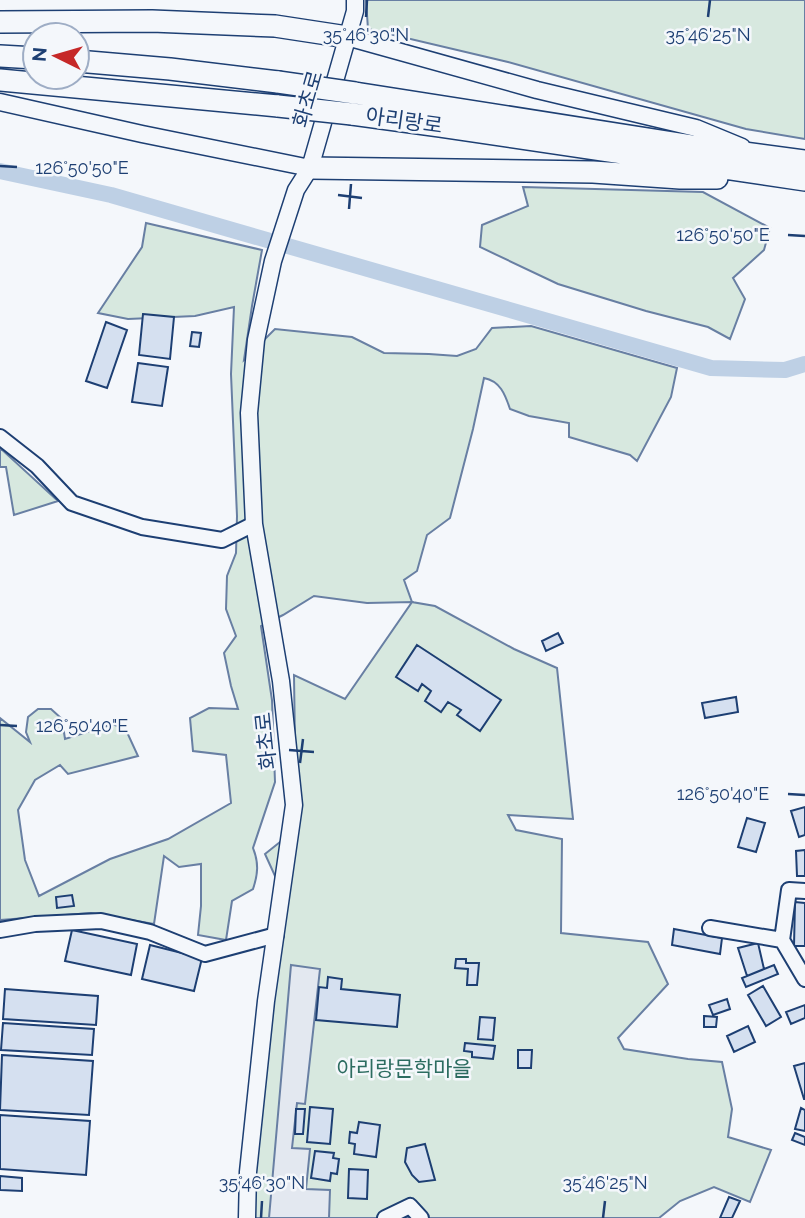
<svg xmlns="http://www.w3.org/2000/svg" width="805" height="1218" font-family="Raleway,'Noto Sans KR',sans-serif">
<rect width="100%" height="100%" fill="#f4f7fb"/>
<path fill="#d7e8df" stroke="#687fa3" stroke-width="2" d="M366 0H805V139L746 129 508 62 368 29Z
M523 187 703 192 770 228 764 250 733 278 745 299 730 339 708 327 646 311 558 284 480 247 482 225 528 206Z
M146 223 262 250 252 306 244 360 275 329 352 337 384 353 429 354 457 356 476 349 492 328 531 326 677 368 671 397 637 461 630 455 569 437V423L529 416 510 409C505 394 500 381 484 378L473 429 450 518 427 535 417 571 404 580 412 602 435 606 514 649 557 668 573 819 508 815 516 830 562 839 561 933 648 942 668 984 618 1038 624 1049 688 1059 722 1062 732 1109 728 1137 771 1150 750 1202 714 1187 680 1201 659 1218H252L251 1193 286 900 265 854 295 830 296 817 294 675 345 699 412 602 367 603 314 596 283 615 261 626 272 700 275 782 253 848C259 863 258 874 253 889L232 901 226 940 198 935 201 906V864L179 867 164 856 154 924 91 913 0 920V718L30 742 26 732 28 717 38 709H51L62 719 65 739 113 724 126 730 138 756 68 774 60 765 35 780 18 810 25 860 39 896 110 859 168 839 231 803 226 755 193 751 190 718 209 708 238 709 231 686 224 653 236 636 226 609 227 576 236 553 237 516 231 374 234 307 195 316 128 319 98 313 142 247Z
M0 448 58 501 14 515 6 467H0Z"/>
<path fill="#e3e8f0" stroke="#687fa3" stroke-width="2" d="M291 965 320 969 305 1104 297 1103 292 1148 310 1149 306 1189 330 1190 329 1218H269Z"/>
<g fill="none" stroke-linecap="round" stroke-linejoin="round">
<path stroke="#bed0e5" stroke-width="16" d="M0 171 111 195 711 368 785 370 805 364"/>
</g>
<path fill="#d5e0f0" stroke="#1d3f73" stroke-width="2" d="M143 314 174 317 170 359 139 355Z
M106 322 127 330 107 388 86 381Z
M192 332 201 333 199 347 190 346Z
M138 363 168 367 162 406 132 402Z
M558 633 563 643 546 651 542 641Z
M417 645 501 700 480 731 457 715 461 710 448 702 441 712 425 701 431 691 422 684 418 691 396 677Z
M736 697 738 712 705 718 702 703Z
M805 807V835L799 837 791 811Z
M747 818 765 823 756 852 738 847Z
M805 850V876H797L796 851Z
M72 895 74 906 57 908 56 897Z
M795 902 805 903V946H794Z
M674 929 722 938 720 954 672 945Z
M72 930 137 944 131 975 65 961Z
M758 943 764 969 747 976 738 948Z
M150 945 202 958 194 991 142 979Z
M456 959H466V963H479L477 985H467L468 969 455 968Z
M774 965 778 974 746 987 742 978Z
M328 977 342 979 341 989 400 995 397 1027 316 1020 319 987 327 988Z
M763 986 781 1017 766 1026 748 995Z
M5 989 98 996 96 1025 3 1019Z
M727 999 730 1009 713 1015 709 1005Z
M805 1005V1018L791 1024 786 1012Z
M704 1016 717 1017 716 1027H704Z
M480 1017 495 1018 493 1040 478 1039Z
M3 1023 94 1029 92 1055 1 1050Z
M748 1026 755 1042 734 1052 727 1036Z
M465 1043 495 1046 493 1059 472 1057V1052L464 1051Z
M518 1050H532L531 1068H518Z
M2 1055 93 1061 89 1115 0 1110Z
M805 1063V1099H804L794 1066Z
M310 1107 333 1109 330 1144 307 1142Z
M801 1108 805 1110V1131L795 1129Z
M296 1109H305L303 1134H295Z
M0 1115 90 1121 86 1175 0 1169Z
M359 1122 380 1125 376 1157 354 1154 355 1144 349 1143 350 1132 357 1133Z
M795 1133 805 1137V1145L792 1140Z
M425 1144 435 1180 419 1182 412 1175 405 1162 407 1148Z
M315 1151 334 1153 333 1158 339 1159 337 1174 331 1173 330 1181 311 1178Z
M349 1169 368 1170 367 1199 348 1198Z
M0 1176 22 1178V1191L0 1190Z
M729 1197 740 1201 732 1218H720Z"/>
<g fill="none" stroke-linecap="round" stroke-linejoin="round">
<g stroke="#1d3f73" stroke-width="18">
<path id="minor" d="M0 437 37 466 72 503 142 527 222 540 254 524
M710 928 782 940 805 979
M0 930 35 924 101 921 150 932 205 954 276 935
M782 940 789 890 805 891
M385 1218 410 1206 421 1218"/>
</g>
<g stroke="#1d3f73" stroke-width="19">
<path id="tertiary" d="M347 37 537 90 696 128 742 147
M0 102 142 134 310 168
M247 1218 248 1172 266 1001 294 805 281 681 254 524 249 413 256 340 273 261 296 190 310 168 355 11V0"/>
</g>
<g stroke="#1d3f73" stroke-width="24">
<path id="primary" d="M0 22 152 21 275 26 347 37
M0 56 35 58
M77 61 170 69 278 82
M0 80 278 106
M355 93 699 147 805 161
M352 114 440 126 805 180
M310 168 593 172 680 178H717"/>
</g>
<use href="#minor" stroke="#f4f7fb" stroke-width="14"/>
<use href="#tertiary" stroke="#f4f7fb" stroke-width="16"/>
<use href="#primary" stroke="#f4f7fb" stroke-width="21"/>
<g stroke="#1d3f73" stroke-width="24" stroke-linecap="butt">
<path id="primary-bridge" d="M278 82 355 93
M278 106 352 114"/>
</g>
<use href="#primary-bridge" stroke="#f4f7fb" stroke-width="21"/>
</g>
<path fill="none" stroke="#1d3f73" stroke-width="2.5" d="M366 17 367 0M708 17 710 0M0 166 17 167M338 195 362 198M349 209 351 184M788 235 805 236M0 725 17 726M289 750 314 752M300 763 303 739M788 794 805 795M261 1218 262 1201M603 1218 605 1201"/>
<g text-anchor="middle" stroke-width="5" stroke-linejoin="round" paint-order="stroke">
<g font-size="21" fill="#1d3f73" stroke="#f4f7fb">
<text transform="translate(308 99) rotate(-74)" y="7">화초로</text>
<text transform="translate(404 121) rotate(8)" y="7">아리랑로</text>
<text transform="translate(266 741) rotate(-96)" y="7">화초로</text>
</g>
<g font-size="21" fill="#2c6c60" stroke="#f4f7fb">
<text x="404" y="1076">아리랑문학마을</text>
</g>
</g>
<g font-size="18" text-anchor="middle" fill="#1d3f73" stroke="#f4f7fb" stroke-width="5" stroke-linejoin="round" paint-order="stroke">
<text x="366" y="41">35°46'30"N</text>
<text x="708" y="41">35°46'25"N</text>
<text x="82" y="174">126°50'50"E</text>
<text x="723" y="241">126°50'50"E</text>
<text x="82" y="732">126°50'40"E</text>
<text x="723" y="800">126°50'40"E</text>
<text x="262" y="1189">35°46'30"N</text>
<text x="605" y="1189">35°46'25"N</text>
</g>
<g transform="translate(56 56) rotate(275)"><circle r="33" fill="#f4f7fb" stroke="#9eadc5" stroke-width="2"/>
<path d="M0-5L12 26L0 18L-12 26Z" fill="#c62828"/>
<text y="-10" font-size="19" font-weight="bold" text-anchor="middle" fill="#1d3f73">N</text>
</g>
</svg>
